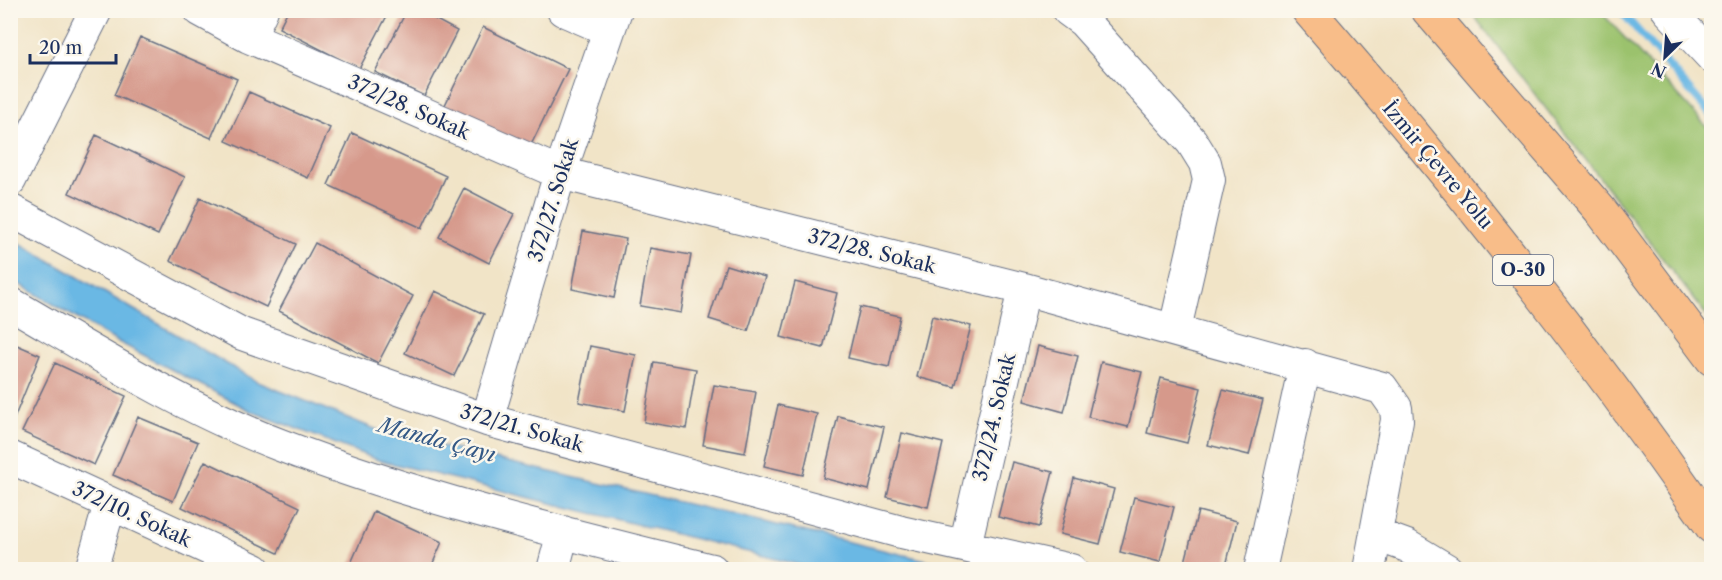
<svg xmlns="http://www.w3.org/2000/svg" width="1722" height="580" font-family="'Libre Caslon Text',serif">
<rect width="100%" height="100%" fill="#fbf7ec"/>
<filter id="ink" filterUnits="userSpaceOnUse"><feTurbulence type="fractalNoise" baseFrequency=".0167" numOctaves="2"/><feDisplacementMap in="SourceGraphic" scale="12" xChannelSelector="R" yChannelSelector="G"/><feConvolveMatrix kernelMatrix="1 2 1 2 8 2 1 2 1" color-interpolation-filters="sRGB"/></filter>
<filter id="wash" filterUnits="userSpaceOnUse"><feTurbulence type="fractalNoise" baseFrequency=".008" numOctaves="4" result="noise"/><feDisplacementMap in="SourceGraphic" scale="24" xChannelSelector="R" yChannelSelector="G"/><feGaussianBlur stdDeviation="1.35" result="paint"/><feColorMatrix in="noise" values="0 0 0 0 0 0 0 0 0 0 0 0 0 0 0 0 0 1.4 0 .05"/><feComposite in="paint" operator="in"/></filter>
<g filter="url(#wash)">
<rect width="100%" height="100%" fill="#f1e4c7"/>
<path fill="#9bc26d" stroke="#5b7866" stroke-width="1.5" d="M1470 11H1600L1711 131V321Z"/>
<path fill="#6ab8e4" stroke="#4274a1" stroke-width="1.5" d="M11 238 258 382 385 433 964 569H816L378 460 253 412 105 335 11 279Z"/>
<g fill="none" stroke-linecap="round" stroke-linejoin="round">
<path stroke="#6ab8e4" stroke-width="8" d="M1620 10 1712 116"/>
</g>
<g id="blocks">
<path fill="#d6998b" d="M288 10H390L359 69 279 28Z
M407 10H418L457 31 424 96 375 72Z
M483 27 568 69 529 149 444 107Z
M140 37 237 79 211 138 114 95Z
M249 92 330 128 308 178 226 141Z
M352 133 446 176 422 228 328 185Z
M96 135 185 177 158 235 69 193Z
M464 188 514 214 489 263 439 237Z
M200 198 296 244 266 307 170 261Z
M583 231 626 239 614 298 572 289Z
M315 243 413 296 378 363 279 311Z
M650 248 691 255 681 313 640 306Z
M726 265 765 277 748 331 709 319Z
M795 282 837 293 823 348 781 337Z
M435 291 484 314 454 376 405 353Z
M860 307 900 316 889 367 848 358Z
M932 316 971 326 955 387 917 377Z
M10 342 40 355 11 426H10Z
M590 346 636 355 625 411 579 402Z
M1038 346 1078 356 1064 412 1024 401Z
M654 362 696 369 686 429 644 422Z
M1101 362 1142 372 1128 427 1088 417Z
M55 363 126 396 94 465 22 432Z
M1161 378 1201 388 1187 443 1147 433Z
M714 385 756 392 745 453 703 445Z
M1223 390 1263 400 1249 455 1208 445Z
M778 405 817 414 803 475 764 466Z
M838 416 884 427 869 490 823 478Z
M138 417 198 442 173 501 113 475Z
M902 433 943 443 928 507 887 497Z
M205 461 300 507 278 553 182 507Z
M1012 462 1053 472 1039 527 998 517Z
M1074 478 1114 489 1100 544 1060 534Z
M1134 497 1174 507 1160 562 1120 552Z
M374 511 442 542 430 570H348Z
M1198 511 1237 521 1225 570H1195L1184 566Z"/>
</g>
</g>
<g filter="url(#ink)">
<use href="#blocks" fill-opacity="0" stroke="#666e83" stroke-width="1.5"/>
<g fill="none" stroke-linecap="round" stroke-linejoin="round">
<g stroke="#666e83" stroke-width="34">
<path id="minor" d="M200 10 249 37 560 173 1024 289 1382 388 1396 408 1397 420 1369 570
M563 10 609 30
M1068 10 1083 21 1192 142 1205 163 1209 180 1175 329
M1668 10 1712 57
M249 37 262 10
M10 180 96 10
M10 210 242 334 487 420 901 532 1071 570
M10 303C96 353 187 410 280 445 420 499 567 534 712 570
M487 420 560 173 616 10
M10 457 255 570
M1377 535 1407 546 1447 570
M965 546 1024 289
M91 570 110 504
M553 570 563 532
M1260 570 1305 365"/>
</g>
<g stroke="#666e83" stroke-width="35">
<path id="highway" d="M1308 10C1452 175 1587 348 1712 527
M1428 10 1601 211 1712 359"/>
</g>
<use href="#minor" stroke="#fff" stroke-width="32"/>
<use href="#highway" stroke="#f8bd89" stroke-width="33"/>
</g>
</g>
<g text-anchor="middle" stroke-width="5" stroke-linejoin="round" paint-order="stroke">
<rect fill="#fbf7ec" stroke="#5e6b89" stroke-width="1.5" x="1493" y="255" width="60" height="30" rx="4.5"/>
<g font-size="18" font-weight="bold" fill="#1b2f5e">
<text x="1523" y="276">O-30</text>
</g>
<g font-size="20" fill="#1b2f5e" stroke="#fbf7ec">
<text transform="translate(409 107) rotate(24)" y="7">372/28. Sokak</text>
<text transform="translate(1438 165) rotate(50)" y="7">İzmir Çevre Yolu</text>
<text transform="translate(553 200) rotate(-73)" y="7">372/27. Sokak</text>
<text transform="translate(872 251) rotate(14)" y="7">372/28. Sokak</text>
<text transform="translate(994 417) rotate(-77)" y="7">372/24. Sokak</text>
<text transform="translate(522 428) rotate(16)" y="7">372/21. Sokak</text>
<text transform="translate(132 514) rotate(25)" y="7">372/10. Sokak</text>
</g>
<g font-size="21" font-style="italic" fill="#335886" stroke="#fbf7ec">
<text transform="translate(437 440) rotate(15)" y="7">Manda Çayı</text>
</g>
</g>
<rect width="1722" height="580" fill="none" stroke="#fbf7ec" stroke-width="36"/>
<g transform="translate(1665 57) rotate(205)" stroke="#fbf7ec" stroke-width="4.5" paint-order="stroke">
<path d="M0-4.5L10 22L0 15L-10 22Z" fill="#1b2f5e"/>
<text y="-9" font-size="16" font-weight="bold" text-anchor="middle" fill="#1b2f5e">N</text>
</g>
<path d="M30 54v9h86v-9" fill="none" stroke="#1b2f5e" stroke-width="3"/>
<text x="39" y="54" font-size="18" fill="#1b2f5e" stroke="#fbf7ec" stroke-width="4.5" paint-order="stroke">20 m</text>
</svg>
